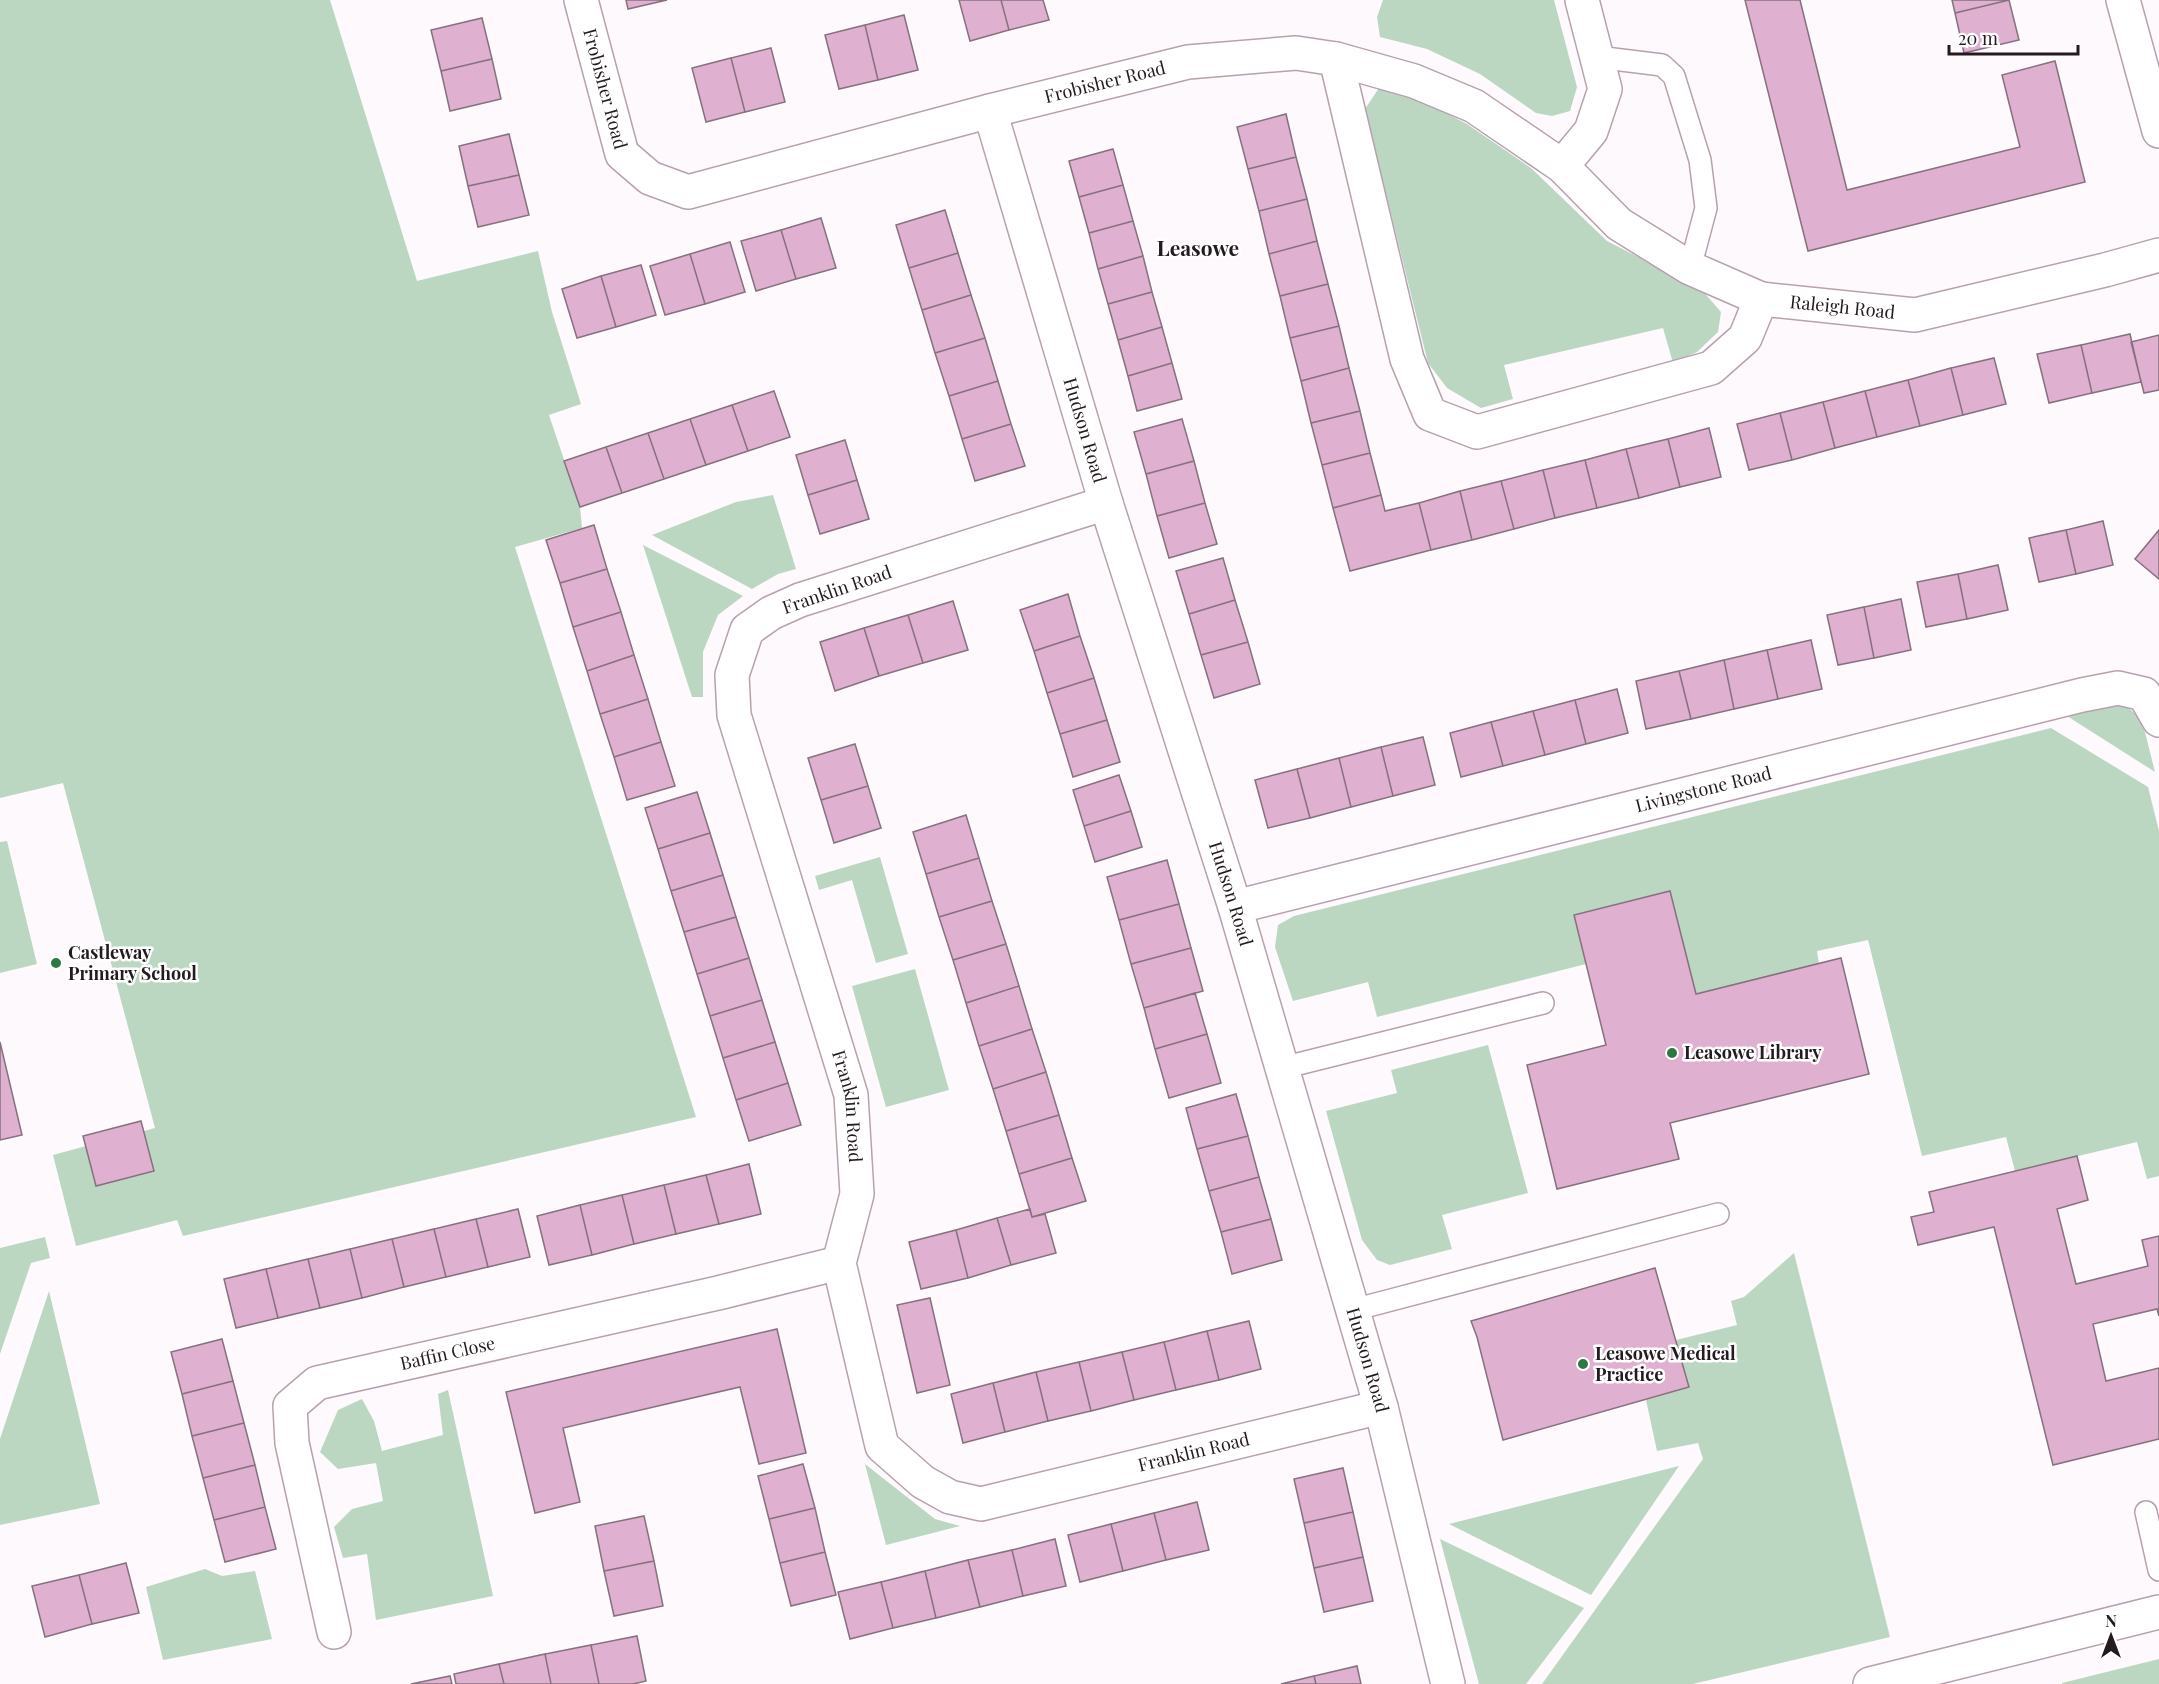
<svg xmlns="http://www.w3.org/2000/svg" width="2159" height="1684" font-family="'Playfair Display',serif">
<rect width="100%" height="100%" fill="#fef9fc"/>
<path fill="#bcd7c1" d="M0 0H330L417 281 538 251 552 312 581 404 549 415 580 507 582 528 515 547 696 1117 183 1236 177 1220 76 1246 53 1155 86 1146 96 1186 154 1171 144 1131 155 1128 63 783 0 798Z
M1383 0H1554L1577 87 1570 111 1552 116 1536 113 1480 74 1427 49 1380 37 1377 17Z
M1379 88 1417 98 1467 124 1531 168 1607 241 1701 289 1721 312 1718 332 1697 352 1673 363 1663 328 1504 365 1513 399 1481 408 1447 388 1428 363 1365 109Z
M773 495 796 569 778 574 752 589 652 535 736 502Z
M643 545 743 596 718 615 703 652V697H692Z
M2123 703 2138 716 2145 732 2155 772 2067 716 2102 705Z
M2051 728 2148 787 2159 831V1176L2147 1179 2137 1142 2015 1171 2006 1137 1922 1156 1868 940 1817 951 1819 964 1696 994 1670 891 1574 915 1586 964 1377 1017 1368 982 1293 1001 1275 947 1278 925 1294 916Z
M7 841 37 964 0 973V842Z
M880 857 908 954 876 963 852 880 819 890 815 876Z
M915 969 949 1090 886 1107 852 986Z
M1488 1045 1528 1193 1442 1215 1452 1249 1390 1265 1377 1260 1362 1240 1326 1111 1397 1093 1391 1070Z
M45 1237 50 1258 31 1263 0 1354V1248Z
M1794 1253 1890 1637 1693 1684H1542L1703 1459 1698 1443 1657 1451 1646 1400 1689 1387 1676 1340 1737 1325 1731 1301 1744 1297Z
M49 1291 100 1504 0 1525V1439Z
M448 1390 493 1596 376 1620 367 1554 343 1558 334 1527 352 1509 383 1501 376 1463 338 1469 320 1452 338 1410 362 1399 374 1421 382 1451 443 1435 438 1394Z
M865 1464 935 1519 960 1526 886 1545Z
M1679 1466 1591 1595 1449 1524Z
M1440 1539 1584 1608 1526 1684H1479Z
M205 1569 222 1576 255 1571 272 1639 163 1660 146 1587Z
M2159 1659V1684H2062V1683Z"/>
<path fill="#dfb0cf" stroke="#86717f" stroke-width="1.5" d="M626 0H667L628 9Z
M959 0H1001L1009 30 970 41Z
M1001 0H1043L1049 20 1009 30Z
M1745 0H1800L1847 190 2020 147 2002 75 2055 61 2085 182 1808 251Z
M1952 0H2009L1955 13Z
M2009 0 2019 40 1964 53 1955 13Z
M904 15 918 70 878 80 865 25Z
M482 18 492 59 441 71 431 30Z
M865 25 878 80 839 89 825 35Z
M771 48 785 102 745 112 731 58Z
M731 58 745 112 706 122 692 68Z
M492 59 501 99 450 111 441 71Z
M1286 114 1296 157 1248 169 1237 127Z
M509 134 519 175 468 186 459 146Z
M1113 149 1123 185 1079 197 1069 161Z
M1296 157 1307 199 1259 211 1248 169Z
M519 175 529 215 478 227 468 186Z
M1123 185 1133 221 1089 233 1079 197Z
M1307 199 1317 241 1269 254 1259 211Z
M945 210 958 253 909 268 896 225Z
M821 218 836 268 796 279 781 230Z
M1133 221 1143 256 1098 269 1089 233Z
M781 230 796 279 756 291 741 241Z
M1317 241 1328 284 1280 296 1269 254Z
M730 242 745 292 705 304 690 254Z
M958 253 971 295 922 310 909 268Z
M690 254 705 304 665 315 650 266Z
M1143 256 1152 292 1108 304 1098 269Z
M641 265 656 315 616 327 601 276Z
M601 276 616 327 577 338 562 289Z
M1328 284 1339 326 1290 338 1280 296Z
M1152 292 1162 327 1118 340 1108 304Z
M971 295 985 338 935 353 922 310Z
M1339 326 1349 368 1301 381 1290 338Z
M1162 327 1172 363 1128 376 1118 340Z
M2130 334 2141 382 2092 393 2081 345Z
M2159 335V390L2144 393 2131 342Z
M985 338 998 381 949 396 935 353Z
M2081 345 2092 393 2049 403 2037 354Z
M1994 358 2006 404 1963 415 1951 368Z
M1172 363 1182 399 1137 411 1128 376Z
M1349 368 1360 411 1311 423 1301 381Z
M1951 368 1963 415 1920 426 1908 380Z
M1908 380 1920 426 1877 437 1865 391Z
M998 381 1011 424 962 439 949 396Z
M774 391 790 437 748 451 732 405Z
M1865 391 1877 437 1835 448 1823 402Z
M1823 402 1835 448 1792 460 1780 413Z
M732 405 748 451 706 465 690 419Z
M1360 411 1370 453 1322 465 1311 423Z
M1780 413 1792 460 1749 470 1737 424Z
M690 419 706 465 664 479 648 433Z
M1182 419 1194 461 1146 474 1134 432Z
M1011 424 1025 466 975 481 962 439Z
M1709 428 1721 477 1680 487 1668 439Z
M648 433 664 479 622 493 606 447Z
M1668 439 1680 487 1639 498 1626 449Z
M845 440 857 480 808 495 796 455Z
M606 447 622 493 580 507 564 461Z
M1626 449 1639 498 1597 508 1585 460Z
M1370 453 1381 495 1333 508 1322 465Z
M1585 460 1597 508 1555 518 1543 470Z
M1194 461 1205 503 1157 516 1146 474Z
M1543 470 1555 518 1514 529 1501 481Z
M857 480 869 519 820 534 808 495Z
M1501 481 1514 529 1472 540 1460 491Z
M1460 491 1472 540 1431 550 1419 503Z
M1381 495 1385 511 1419 503 1431 550 1350 571 1333 508Z
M1205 503 1217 544 1169 558 1157 516Z
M2103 521 2113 565 2076 574 2066 530Z
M594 525 607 569 560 583 546 540Z
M2066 530 2076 574 2039 582 2029 538Z
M2159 530V579L2135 559Z
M1223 558 1235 600 1189 614 1176 571Z
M1998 565 2008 610 1967 619 1958 574Z
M607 569 621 612 573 627 560 583Z
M1958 574 1967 619 1926 627 1917 582Z
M1068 594 1080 636 1034 651 1020 610Z
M1901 599 1911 650 1874 658 1864 607Z
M1235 600 1248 642 1201 655 1189 614Z
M953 601 968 650 923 663 908 615Z
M1864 607 1874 658 1838 665 1827 615Z
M621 612 634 655 587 671 573 627Z
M908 615 923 663 879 676 864 628Z
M864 628 879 676 835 691 820 642Z
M1080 636 1094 678 1047 693 1034 651Z
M1811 640 1822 689 1778 699 1767 650Z
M1248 642 1260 684 1214 698 1201 655Z
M1767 650 1778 699 1734 709 1724 660Z
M634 655 648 699 600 714 587 671Z
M1724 660 1734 709 1691 719 1679 671Z
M1679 671 1691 719 1646 729 1636 681Z
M1094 678 1107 720 1060 734 1047 693Z
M1617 689 1628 733 1586 744 1575 700Z
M648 699 661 742 614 757 600 714Z
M1575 700 1586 744 1545 755 1533 711Z
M1533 711 1545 755 1503 766 1491 722Z
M1107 720 1120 762 1073 777 1060 734Z
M1491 722 1503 766 1461 777 1450 733Z
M1423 737 1435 785 1393 796 1381 747Z
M661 742 675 786 627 800 614 757Z
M855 744 868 786 821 800 808 758Z
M1381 747 1393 796 1351 807 1339 758Z
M1339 758 1351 807 1310 818 1297 769Z
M1297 769 1310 818 1268 828 1255 780Z
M1119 775 1131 811 1084 826 1073 790Z
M868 786 881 828 834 843 821 800Z
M697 792 710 833 658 849 645 808Z
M1131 811 1142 847 1095 862 1084 826Z
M966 815 979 858 926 874 913 832Z
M710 833 723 875 671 891 658 849Z
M979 858 992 901 939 917 926 874Z
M1167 860 1179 904 1119 920 1107 877Z
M723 875 736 917 684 932 671 891Z
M1670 891 1696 994 1841 958 1869 1074 1670 1123 1679 1159 1557 1189 1527 1065 1606 1045 1574 915Z
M992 901 1006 944 953 960 939 917Z
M1179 904 1191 948 1131 964 1119 920Z
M736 917 749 958 697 974 684 932Z
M1006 944 1019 986 966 1003 953 960Z
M1191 948 1203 991 1144 1008 1131 964Z
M749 958 762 1000 710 1016 697 974Z
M1019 986 1032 1029 979 1046 966 1003Z
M1195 993 1207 1034 1155 1049 1144 1008Z
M762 1000 775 1042 723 1058 710 1016Z
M1032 1029 1046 1072 993 1089 979 1046Z
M1207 1034 1221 1083 1169 1098 1155 1049Z
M0 1042 22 1135 0 1140Z
M775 1042 788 1083 736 1100 723 1058Z
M1046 1072 1059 1115 1006 1131 993 1089Z
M788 1083 801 1125 749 1141 736 1100Z
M1236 1094 1248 1136 1197 1149 1186 1108Z
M1059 1115 1072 1158 1019 1174 1006 1131Z
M141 1121 154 1171 96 1186 83 1136Z
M1248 1136 1259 1177 1209 1191 1197 1149Z
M2077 1156 2088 1200 2057 1209 2076 1284 2148 1266 2142 1240 2159 1236V1316L2157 1309 2093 1324 2106 1381 2159 1368V1439L2053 1465 1994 1227 1918 1245 1911 1217 1934 1212 1929 1192Z
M1072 1158 1086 1201 1032 1217 1019 1174Z
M749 1164 761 1214 719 1224 706 1175Z
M706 1175 719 1224 676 1234 664 1185Z
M1259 1177 1271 1219 1221 1232 1209 1191Z
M664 1185 676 1234 634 1244 622 1195Z
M622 1195 634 1244 592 1255 580 1205Z
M580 1205 592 1255 549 1265 537 1216Z
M518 1209 530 1257 488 1267 476 1219Z
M1030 1209 1032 1217 1045 1214 1056 1253 1011 1265 997 1218Z
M997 1218 1011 1265 968 1278 956 1230Z
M476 1219 488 1267 446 1277 434 1229Z
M1271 1219 1282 1260 1232 1274 1221 1232Z
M434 1229 446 1277 404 1287 392 1239Z
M956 1230 968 1278 921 1289 909 1242Z
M392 1239 404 1287 362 1298 350 1249Z
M350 1249 362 1298 320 1308 308 1259Z
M308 1259 320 1308 278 1318 266 1269Z
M1655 1268 1689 1387 1503 1440 1477 1337 1471 1321Z
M266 1269 278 1318 236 1328 224 1279Z
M930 1298 950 1385 917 1393 897 1305Z
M1249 1321 1261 1369 1219 1380 1207 1331Z
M777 1329 806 1453 759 1464 740 1387 563 1428 580 1502 535 1513 506 1392Z
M1207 1331 1219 1380 1176 1390 1164 1342Z
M222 1339 233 1381 182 1394 171 1352Z
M1164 1342 1176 1390 1134 1400 1122 1352Z
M1122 1352 1134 1400 1091 1411 1079 1362Z
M1079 1362 1091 1411 1048 1421 1036 1372Z
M1036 1372 1048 1421 1005 1432 993 1383Z
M233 1381 244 1423 192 1436 182 1394Z
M993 1383 1005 1432 963 1443 951 1394Z
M244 1423 255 1465 203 1478 192 1436Z
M803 1464 815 1508 769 1519 758 1476Z
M255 1465 265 1507 214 1520 203 1478Z
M1343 1468 1353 1512 1304 1523 1294 1479Z
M1197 1502 1209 1550 1166 1560 1154 1513Z
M265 1507 276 1549 225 1562 214 1520Z
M815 1508 825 1552 780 1563 769 1519Z
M1353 1512 1363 1557 1314 1568 1304 1523Z
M1154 1513 1166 1560 1123 1571 1111 1524Z
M644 1516 654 1561 604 1571 595 1526Z
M1111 1524 1123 1571 1080 1582 1068 1535Z
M1055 1539 1066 1586 1023 1596 1012 1550Z
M1012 1550 1023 1596 980 1607 968 1560Z
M825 1552 836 1595 791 1606 780 1563Z
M1363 1557 1373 1601 1324 1612 1314 1568Z
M968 1560 980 1607 936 1618 925 1571Z
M654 1561 663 1606 614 1616 604 1571Z
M126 1563 139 1613 92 1624 79 1575Z
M925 1571 936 1618 893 1628 881 1582Z
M79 1575 92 1624 45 1637 32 1586Z
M881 1582 893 1628 850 1639 838 1592Z
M637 1636 646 1681 633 1684H599L591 1645Z
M591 1645 599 1684H551L545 1654Z
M545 1654 551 1684H504L499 1664Z
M499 1664 504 1684H456L454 1674Z
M1357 1666 1361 1684H1316L1314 1676Z
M450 1676 452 1684H411Z
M1314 1676 1316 1684H1281Z"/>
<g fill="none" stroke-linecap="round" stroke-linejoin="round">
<g stroke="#b7a1af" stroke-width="24">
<path id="lane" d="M1597 57 1662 65 1674 76 1700 160 1706 208 1690 268
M1282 1068 1543 1003
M1353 1310 1718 1214
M2146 1512 2159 1570"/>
</g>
<g stroke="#b7a1af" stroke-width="36">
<g id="street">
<path id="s1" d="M581 0 622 154 650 178 688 192 990 111 1188 62 1296 53 1336 59 1414 81 1474 106 1562 166 1619 224 1690 268 1761 299 1915 315 2105 270 2159 255"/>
<path d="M2123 0 2159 131"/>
<path d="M1336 59 1407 359 1430 414 1477 432 1711 368 1745 338 1761 299"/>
<path id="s2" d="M990 111 1106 503 1235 907 1381 1407 1448 1684"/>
<path d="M1562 166 1591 131 1605 89 1582 0"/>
<path id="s3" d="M1106 503 800 600 771 613 747 630 732 675 734 715 851 1095 857 1194 839 1263 882 1446 923 1482 950 1497 981 1504 1381 1407"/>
<path id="s4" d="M1235 907 2082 695 2118 688 2144 694 2159 720"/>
<path id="s5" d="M334 1632 292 1443 290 1406 317 1383 718 1293 839 1263"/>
<path d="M1870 1684 2159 1612"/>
</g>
</g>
<use href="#lane" stroke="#fff" stroke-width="21"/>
<use href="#street" stroke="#fff" stroke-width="33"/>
</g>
<g fill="#2e7846" stroke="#fff" stroke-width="2">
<circle cx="56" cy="963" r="6"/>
<circle cx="1672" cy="1053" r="6"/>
<circle cx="1583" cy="1364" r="6"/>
</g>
<g text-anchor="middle" stroke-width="5" stroke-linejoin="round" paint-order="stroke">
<g font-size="18" fill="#241b21" stroke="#fff">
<text dy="6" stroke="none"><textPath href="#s1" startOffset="668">Frobisher Road</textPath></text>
<text dy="6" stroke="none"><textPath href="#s1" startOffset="92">Frobisher Road</textPath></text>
<text dy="6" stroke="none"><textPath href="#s1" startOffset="1479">Raleigh Road</textPath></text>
<text dy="6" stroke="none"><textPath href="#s2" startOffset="333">Hudson Road</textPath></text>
<text transform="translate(837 590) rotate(-19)" y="6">Franklin Road</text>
<text dy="6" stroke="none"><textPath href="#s4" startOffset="483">Livingstone Road</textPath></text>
<text dy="6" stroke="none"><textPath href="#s2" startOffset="819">Hudson Road</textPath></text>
<text dy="6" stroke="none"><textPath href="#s3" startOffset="878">Franklin Road</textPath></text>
<text dy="6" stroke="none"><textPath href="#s5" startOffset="400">Baffin Close</textPath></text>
<text dy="6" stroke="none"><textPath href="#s2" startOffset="1305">Hudson Road</textPath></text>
<text dy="6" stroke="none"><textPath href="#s3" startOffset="1562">Franklin Road</textPath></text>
</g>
<g font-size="18" font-weight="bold" fill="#241b21" stroke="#fff" text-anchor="start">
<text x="68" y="959">Castleway<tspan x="68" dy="21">Primary School</tspan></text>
<text x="1684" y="1059">Leasowe Library</text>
<text x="1595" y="1360">Leasowe Medical<tspan x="1595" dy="21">Practice</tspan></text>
</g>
<g font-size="21" font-weight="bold" fill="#241b21" stroke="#fff">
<text x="1198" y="256">Leasowe</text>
</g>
</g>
<g transform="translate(2111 1636)" stroke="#ffffff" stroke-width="4.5" paint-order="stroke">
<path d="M0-4.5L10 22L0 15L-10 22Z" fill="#241b21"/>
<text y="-9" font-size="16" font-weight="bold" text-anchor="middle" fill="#241b21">N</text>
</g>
<path d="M1949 45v9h129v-9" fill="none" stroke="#241b21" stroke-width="3"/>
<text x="1958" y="45" font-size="18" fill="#241b21" stroke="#ffffff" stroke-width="4.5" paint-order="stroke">20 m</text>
</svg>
